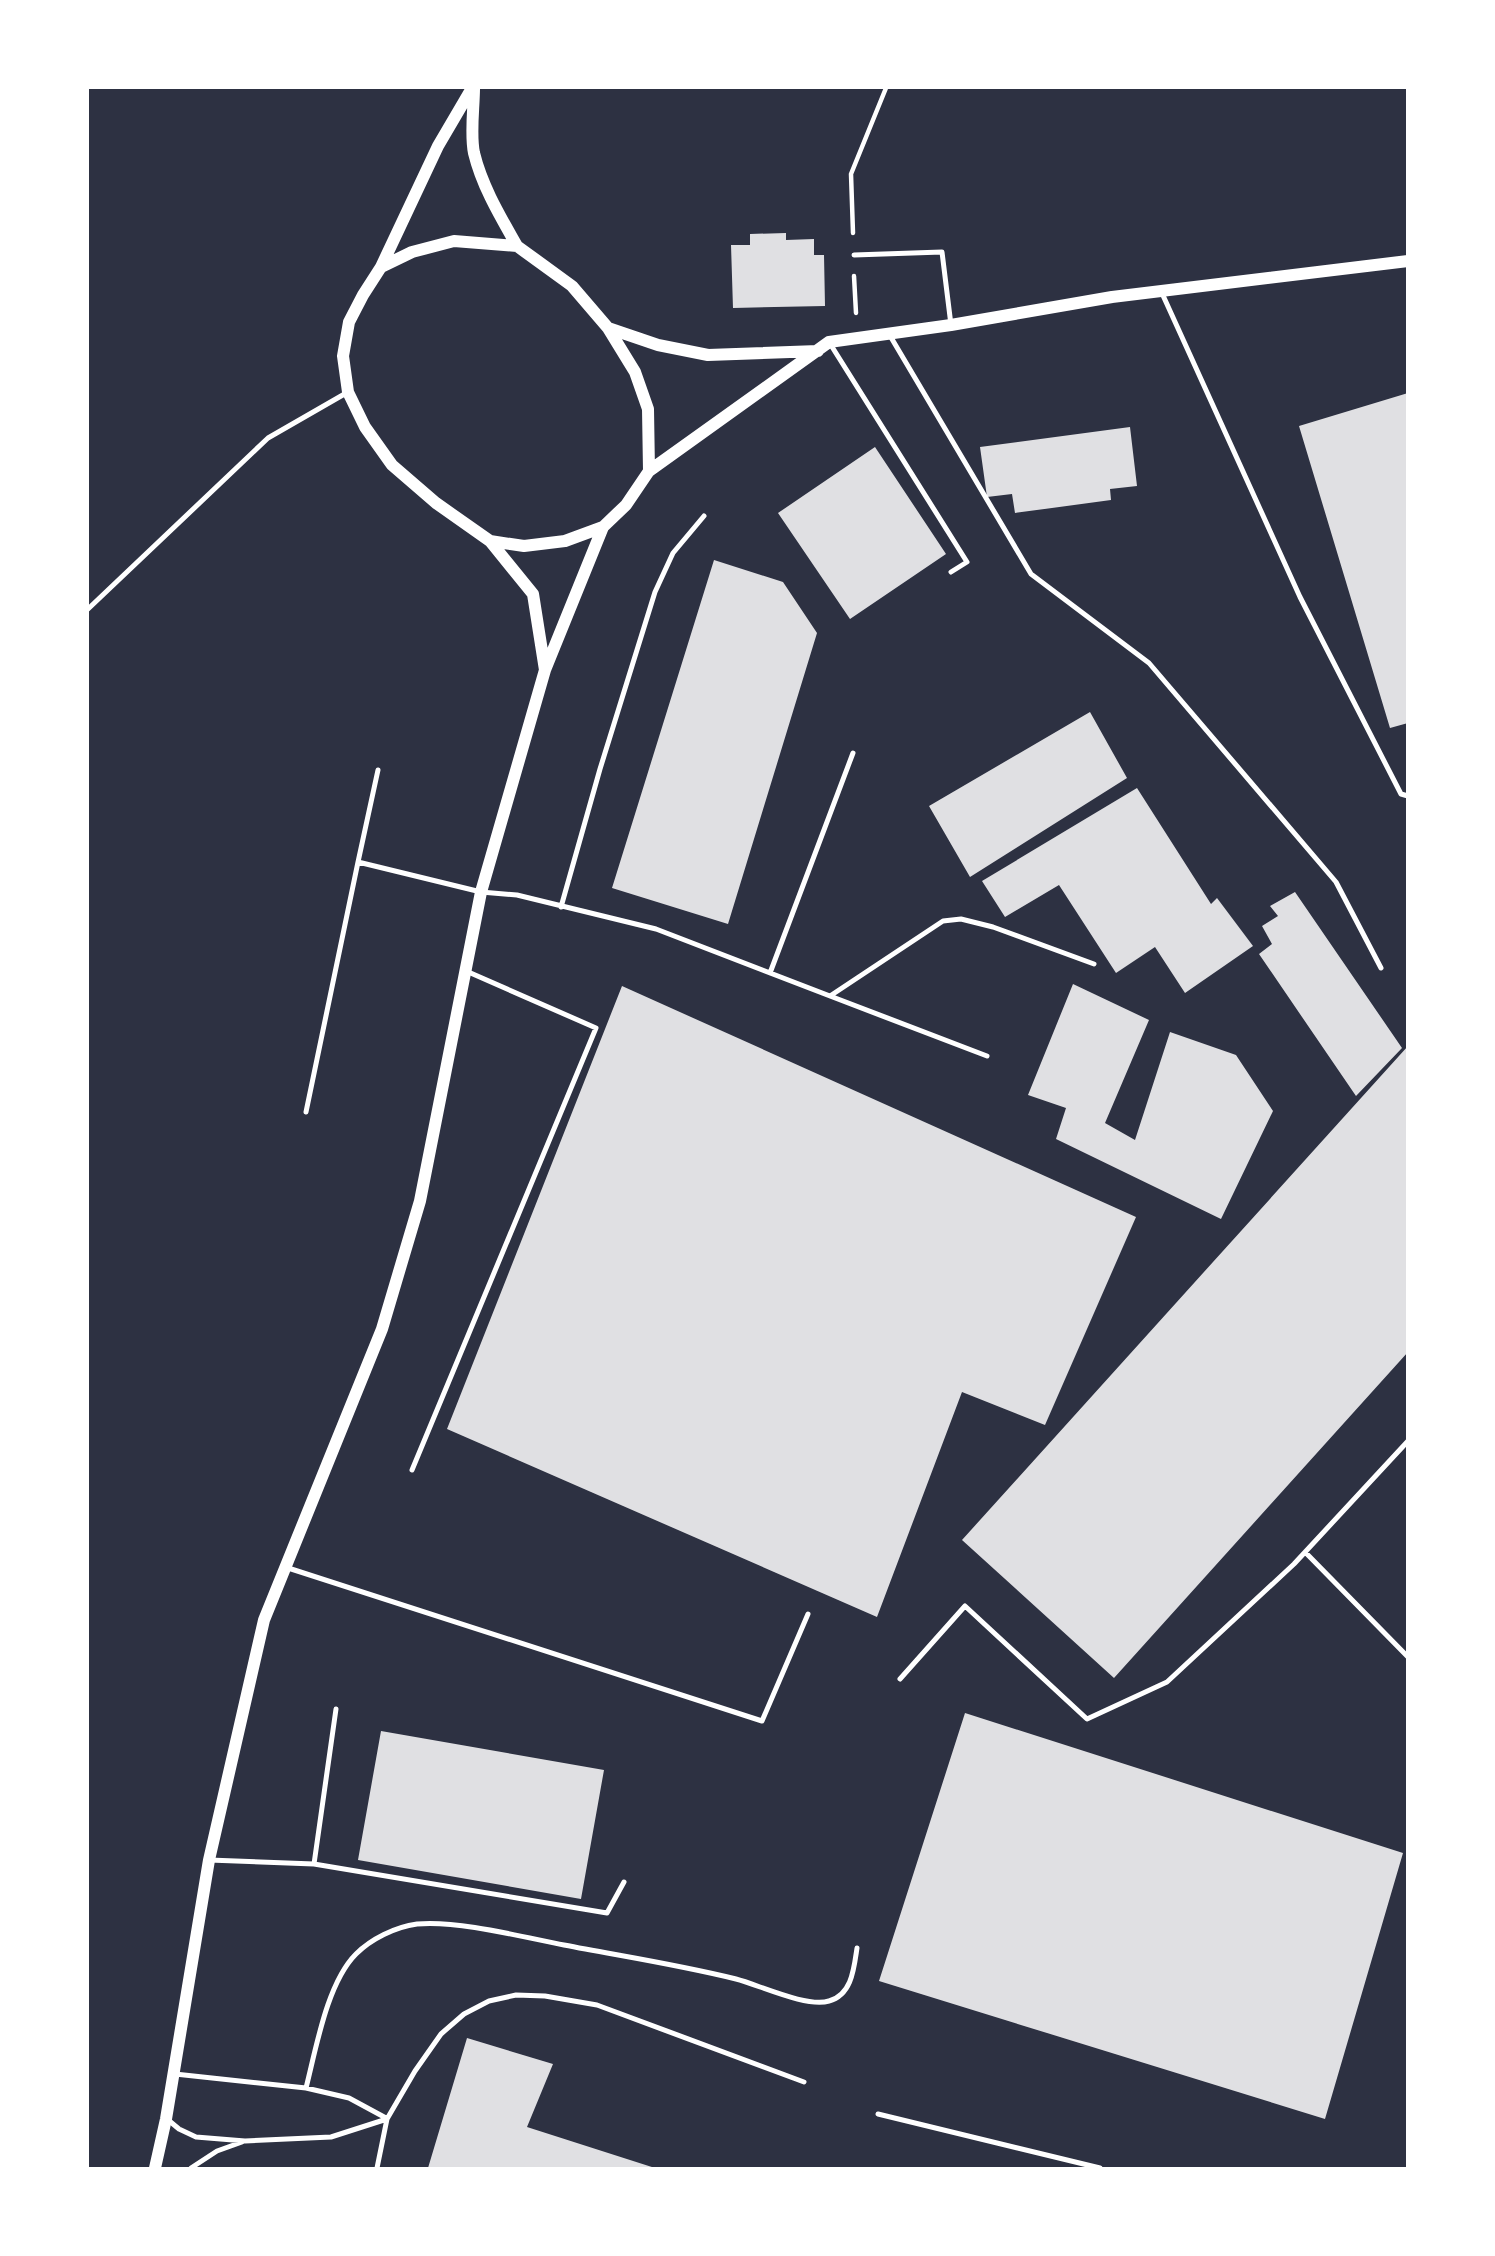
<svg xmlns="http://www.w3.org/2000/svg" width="1495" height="2256" font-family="Raleway,sans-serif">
<rect width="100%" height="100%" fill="#2d3142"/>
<path fill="#e0e0e3" d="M786 233V240L814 239V255H824L825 306 733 308 731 245H750V234Z
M1408 393V723L1390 728 1299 426Z
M1130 427 1137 486 1110 489 1111 500 1015 513 1012 494 987 497 980 447Z
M875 447 946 554 850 619 778 513Z
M714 560 783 582 817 633 728 924 612 888Z
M1090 712 1127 778 970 877 929 806Z
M1137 788 1211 904 1217 898 1253 946 1185 993 1155 947 1116 973 1059 885 1005 917 982 881Z
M1295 892 1402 1048 1356 1096 1259 954 1272 944 1262 926 1278 916 1270 906Z
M1073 984 1149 1020 1105 1123 1135 1140 1170 1032 1236 1055 1273 1111 1221 1219 1056 1139 1066 1108 1028 1095Z
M622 986 1136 1217 1045 1425 962 1392 877 1617 447 1429Z
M1408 1046V1352L1114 1678 962 1540Z
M965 1713 1403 1853 1325 2119 879 1981Z
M381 1731 604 1770 581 1899 358 1860Z
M467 2038 553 2064 527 2127 655 2168H428Z"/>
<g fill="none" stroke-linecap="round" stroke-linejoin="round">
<path stroke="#fff" stroke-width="4.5" d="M853 233 851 174 886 88
M854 276 856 313"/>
<path stroke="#fff" stroke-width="5" d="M854 255 942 252 951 325
M1161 291 1300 597 1401 794 1408 796
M889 334 1031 574 1149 663 1336 882 1381 968
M829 342 967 562 951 572
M88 609 268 438 348 392
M378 770 358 862 481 892 517 895 656 929 830 996 943 921 961 919 993 927 1094 964
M561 907 600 769 655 592 673 553 704 516
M770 973 853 753
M830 996 987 1056
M306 1112 358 862
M412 1470 596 1028 466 971
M1305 1552 1408 1657
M285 1567 762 1721 808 1614
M900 1679 965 1606 1087 1719 1167 1682 1294 1564 1408 1441
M209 1860 314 1864 607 1913 624 1882
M314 1864 336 1709
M175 2074 306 2088 349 2098 386 2118
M306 2088C316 2049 327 1983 356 1954 371 1939 395 1927 417 1924 457 1920 523 1937 564 1945 621 1956 680 1965 736 1979 759 1985 807 2008 829 2001 852 1995 854 1968 857 1948
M878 2114 1100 2168
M167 2119 179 2129 196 2137 245 2141 331 2137 387 2119
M191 2168 217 2151 242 2142
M377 2168 387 2119 415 2071 441 2034 464 2014 489 2001 516 1995 545 1996 597 2005 804 2082"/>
<path stroke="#fff" stroke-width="12" d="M474 88C474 107 470 134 474 153 482 186 500 216 517 246
M381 267 412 252 454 241 517 246 572 286 608 328 635 372 648 409 649 471 626 505 603 527 565 541 524 546 490 541 436 503 392 465 365 427 348 392 343 356 349 322 363 295 381 267 438 146 472 88
M608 328 658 345 708 355 818 351
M649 471 829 342 951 325 1112 297 1408 261
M490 541 533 594 545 670
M155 2168 166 2119 209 1860 264 1620 382 1329 420 1201 481 892 545 670 603 527"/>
</g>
<rect width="1495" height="2256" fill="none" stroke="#ffffff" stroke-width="178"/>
</svg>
